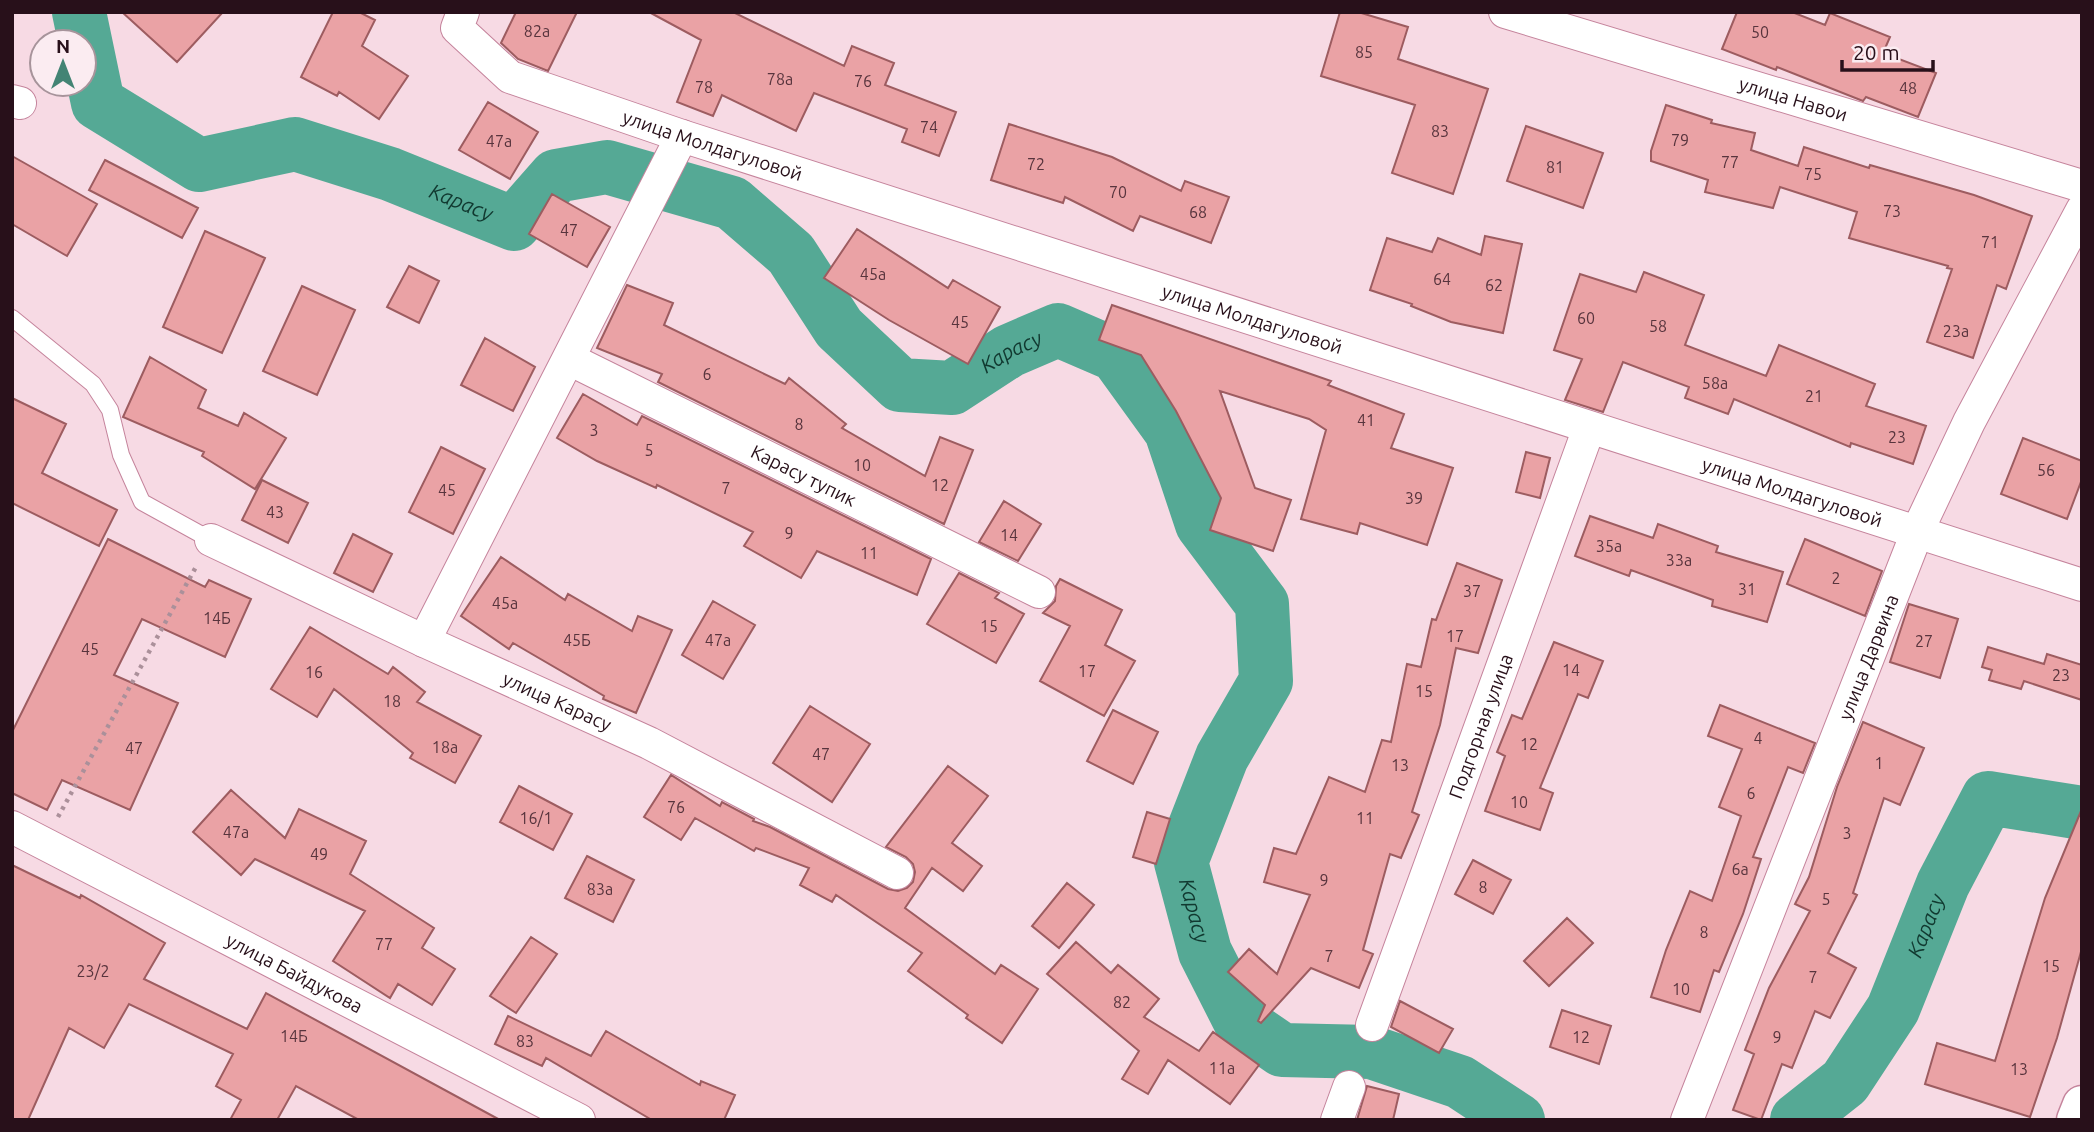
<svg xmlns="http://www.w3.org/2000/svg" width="2094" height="1132" font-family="Ubuntu,sans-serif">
<rect width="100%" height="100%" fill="#f7dae4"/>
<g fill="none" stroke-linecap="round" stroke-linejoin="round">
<g stroke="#55a995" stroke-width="54">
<path id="s1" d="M79 12 98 103 199 165 295 144 390 174 514 224 556 176 607 167 732 203 791 254 839 328 900 385 952 388 1009 351 1058 330 1116 355 1171 431 1202 524 1262 604 1266 681 1222 757 1181 862 1205 952 1240 1021 1282 1050 1371 1052 1460 1082 1518 1120"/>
<path id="s2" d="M1797 1120 1845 1082 1893 1009 1943 884 1988 798 2082 813"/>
</g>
</g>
<path fill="#eaa2a5" stroke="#9d5c60" stroke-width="2" d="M122 12H223L177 62Z
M333 12H359L375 20 362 46 408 76 379 119 339 92 337 96 301 77Z
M516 12H577L548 71 518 59 501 43Z
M649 12H733L844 66 852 46 894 63 885 85 956 112 939 156 902 142 907 129 814 93 796 131 722 95 713 116 677 102 701 40Z
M1340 12H1358L1408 27 1398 59 1488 89 1453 194 1392 173 1415 105 1321 76Z
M1737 12H1792L1825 25 1830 13 1890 37 1883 53 1936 73 1918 117 1866 97 1863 101 1777 67 1776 70 1722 49Z
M488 102 538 132 510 179 459 150Z
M1666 105 1712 120 1711 123 1755 133 1751 150 1798 166 1804 147 1869 168 1870 165 1974 195 2032 216 2006 289 1997 285 1973 358 1927 342 1952 269 1947 268 1948 266 1849 238 1857 212 1780 187 1773 208 1705 192 1708 180 1651 161V151Z
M1009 124 1112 157 1181 191 1185 181 1229 197 1211 243 1140 216 1133 231 1065 197 1063 203 991 180Z
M1526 126 1603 153 1583 208 1507 181Z
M12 156 97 204 67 256 12 224Z
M105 160 198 208 182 238 89 190Z
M552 194 610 227 587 267 529 234Z
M857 229 948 288 953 280 1000 307 968 364 889 320 824 278Z
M205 231 265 258 222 353 163 327Z
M1485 236 1522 244 1503 333 1451 322 1411 306 1412 304 1370 290 1387 238 1432 252 1438 238 1481 255Z
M409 266 439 281 419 323 387 307Z
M1644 272 1704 295 1685 345 1766 376 1779 345 1875 384 1866 406 1926 426 1913 464 1851 443 1850 447 1734 399 1728 414 1685 398 1689 387 1623 362 1603 412 1565 400 1582 359 1554 350 1580 274 1636 292Z
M627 285 673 303 664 325 785 384 789 378 846 424 842 428 925 476 940 437 973 450 944 524 658 382 662 374 597 348Z
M302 286 355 310 317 395 263 371Z
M1112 305 1331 381 1328 385 1404 414 1391 448 1453 468 1427 545 1360 523 1357 534 1301 519 1326 430 1309 419 1220 391 1255 488 1291 500 1273 551 1210 530 1221 498 1176 411 1141 355 1099 340Z
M485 338 535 367 513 411 461 385Z
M150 357 206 390 198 408 238 426 244 413 286 438 255 489 202 456 204 452 123 417Z
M583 394 637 425 642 416 931 559 917 595 817 551 801 578 744 546 753 532 657 485 656 488 597 461 557 438Z
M12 398 66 424 42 473 117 510 99 546 12 503Z
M2023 438 2082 461V479L2067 519 2001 494Z
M441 447 485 469 453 534 409 512Z
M1526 452 1550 458 1540 498 1516 492Z
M262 480 308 503 288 543 242 520Z
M1004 501 1041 524 1018 561 979 542Z
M1590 516 1653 538 1658 524 1718 546 1716 552 1783 572 1767 622 1712 606 1713 600 1631 570 1629 576 1575 556Z
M353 534 392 554 373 592 334 573Z
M108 539 205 587 209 580 251 599 225 657 142 619 114 675 178 703 130 810 62 780 47 810 12 793V732Z
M1805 539 1882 571 1865 616 1787 584Z
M501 557 565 600 568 594 632 631 638 616 672 630 636 713 603 699 604 696 513 643 509 649 461 616Z
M1457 563 1502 580 1478 653 1456 648 1440 725 1412 812 1419 815 1401 858 1390 854 1363 950 1373 954 1359 988 1311 968 1261 1023 1258 1021 1265 1005 1228 972 1249 949 1277 974 1310 895 1264 882 1274 848 1296 854 1329 777 1365 792 1382 740 1391 742 1407 664 1421 667 1432 619 1436 620Z
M959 573 999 593 995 598 1024 614 996 663 927 624Z
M1060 579 1122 610 1105 645 1135 661 1104 716 1040 681 1070 626 1043 613 1055 601 1056 586Z
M713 601 755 625 723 679 682 655Z
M1909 604 1958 619 1940 678 1890 662Z
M310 627 388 674 393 667 425 692 417 702 481 736 455 783 410 758 413 753 334 689 317 717 271 689Z
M1554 642 1603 661 1588 698 1578 694 1540 788 1553 793 1540 830 1485 811 1505 756 1497 752 1512 715 1522 719Z
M1988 647 2044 664 2047 654 2082 665V700L2024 681 2021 689 1989 680 1992 670 1982 667Z
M1720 705 1815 743 1803 773 1788 767 1753 857 1761 859 1743 914 1719 972 1714 970 1700 1012 1651 997 1666 950 1690 891 1712 901 1741 816 1719 807 1742 749 1708 736Z
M810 706 870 744 832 802 773 763Z
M1113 710 1158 732 1133 784 1087 761Z
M1863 722 1924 748 1900 805 1884 798 1853 893 1857 895 1828 953 1856 968 1830 1018 1815 1011 1792 1068 1782 1064 1761 1120 1733 1110 1754 1054 1745 1050 1769 988 1810 911 1795 904 1809 877 1837 787Z
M948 766 988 796 952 843 982 866 963 891 932 868 905 908 995 974 1001 965 1038 989 1002 1043 966 1018 968 1015 908 971 922 953 836 895 832 902 800 885 809 868 756 848 754 851 695 818 681 840 644 817 671 775 720 806 722 802 754 819 753 821 770 827 888 889 898 891 907 888 913 882 915 872 913 864 906 857 886 847Z
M519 786 572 814 553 850 500 822Z
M231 790 285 838 299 809 366 841 350 874 434 928 422 948 455 969 432 1005 398 984 390 998 333 961 365 911 255 859 241 875 193 832Z
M2081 811 2082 948 2057 1038 2030 1117 1925 1084 1937 1043 1995 1061 2045 898Z
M1147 812 1170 819 1156 864 1133 857Z
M587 856 634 880 613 922 565 898Z
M1473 860 1511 880 1493 914 1455 894Z
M12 865 80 898 81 895 165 943 144 979 247 1029 266 993 500 1120H359L296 1086 277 1120H230L241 1100 216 1086 233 1054 129 1004 104 1048 69 1028 28 1120H12Z
M1067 883 1094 905 1059 948 1032 926Z
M1567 918 1593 943 1549 986 1524 961Z
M531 937 557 954 516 1013 490 996Z
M1076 942 1111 973 1118 965 1159 999 1144 1017 1199 1051 1213 1032 1259 1065 1230 1104 1168 1060 1148 1094 1122 1079 1139 1051 1047 974Z
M1400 1001 1453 1029 1439 1053 1391 1027Z
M1562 1010 1611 1026 1599 1064 1550 1047Z
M508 1016 591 1056 606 1031 700 1085 701 1081 735 1095 724 1120H652L546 1058 542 1066 495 1044Z
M1367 1086 1399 1094 1393 1120H1357Z"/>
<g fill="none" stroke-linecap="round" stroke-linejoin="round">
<g stroke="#c5849c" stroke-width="18">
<path id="service" d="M12 318 93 384 110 410 121 455 142 502 211 540"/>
</g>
<g stroke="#c5849c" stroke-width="34">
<g id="minor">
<path id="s3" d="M463 12 457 28 510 77 682 136 2082 585"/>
<path id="s4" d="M1505 12 2082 186"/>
<path d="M12 101 20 103"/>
<path id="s5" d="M569 359 1039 592"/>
<path id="s6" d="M211 540 424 641 649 743 897 873"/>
<path d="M424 641 682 136"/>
<path id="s7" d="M12 827 579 1120"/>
<path id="s8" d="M1372 1025 1589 428"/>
<path d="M1337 1120 1349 1087"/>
<path id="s9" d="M1687 1120 1918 530 1969 422 2082 210"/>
</g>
</g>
<g stroke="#c5849c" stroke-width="41">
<path id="tertiary" d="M2076 1120 2082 1105"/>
</g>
<path stroke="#ab909a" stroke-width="4.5" stroke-dasharray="3.5 5" stroke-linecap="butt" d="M58 817 197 565"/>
<use href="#service" stroke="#fff" stroke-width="16"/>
<use href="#minor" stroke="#fff" stroke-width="32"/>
<use href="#tertiary" stroke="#fff" stroke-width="38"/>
</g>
<g text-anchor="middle" stroke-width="7" stroke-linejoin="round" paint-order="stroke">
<g font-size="16" fill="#58343d">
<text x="537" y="37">82а</text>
<text x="1760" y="38">50</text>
<text x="1364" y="58">85</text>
<text x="780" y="85">78а</text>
<text x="863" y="87">76</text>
<text x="704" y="93">78</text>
<text x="1908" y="94">48</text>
<text x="929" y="133">74</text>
<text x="1440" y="137">83</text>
<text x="1680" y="146">79</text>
<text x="499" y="147">47а</text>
<text x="1730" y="168">77</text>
<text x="1036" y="170">72</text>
<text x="1555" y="173">81</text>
<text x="1813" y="180">75</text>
<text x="1118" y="198">70</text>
<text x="1892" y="217">73</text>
<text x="1198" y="218">68</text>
<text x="569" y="236">47</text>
<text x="1990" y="248">71</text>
<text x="873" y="280">45а</text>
<text x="1442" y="285">64</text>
<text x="1494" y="291">62</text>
<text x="1586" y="324">60</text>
<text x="960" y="328">45</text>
<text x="1658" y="332">58</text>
<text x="1956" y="337">23а</text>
<text x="707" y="380">6</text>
<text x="1715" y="389">58а</text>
<text x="1814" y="402">21</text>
<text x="1366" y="426">41</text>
<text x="799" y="430">8</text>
<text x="594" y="436">3</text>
<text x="1897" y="443">23</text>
<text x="649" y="456">5</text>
<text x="862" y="471">10</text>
<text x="2046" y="476">56</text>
<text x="940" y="491">12</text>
<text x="726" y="494">7</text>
<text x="447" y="496">45</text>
<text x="1414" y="504">39</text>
<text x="275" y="518">43</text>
<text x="789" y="539">9</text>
<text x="1009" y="541">14</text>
<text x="1609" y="552">35а</text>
<text x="869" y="559">11</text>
<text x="1679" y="566">33а</text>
<text x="1836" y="584">2</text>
<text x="1747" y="595">31</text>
<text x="1472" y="597">37</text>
<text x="505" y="609">45а</text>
<text x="217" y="624">14Б</text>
<text x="989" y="632">15</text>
<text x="1455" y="642">17</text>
<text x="577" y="646">45Б</text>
<text x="718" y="646">47а</text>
<text x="1924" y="647">27</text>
<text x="90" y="655">45</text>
<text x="1571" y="676">14</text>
<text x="1087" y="677">17</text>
<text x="314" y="678">16</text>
<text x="2061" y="681">23</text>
<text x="1424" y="697">15</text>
<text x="392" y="707">18</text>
<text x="1758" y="744">4</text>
<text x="1529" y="750">12</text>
<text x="445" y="753">18а</text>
<text x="134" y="754">47</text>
<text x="821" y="760">47</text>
<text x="1879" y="769">1</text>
<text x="1400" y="771">13</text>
<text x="1751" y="799">6</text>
<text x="1519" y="808">10</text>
<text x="676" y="813">76</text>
<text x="536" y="824">16/1</text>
<text x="1365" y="824">11</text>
<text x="236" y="838">47а</text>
<text x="1847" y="839">3</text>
<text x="319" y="860">49</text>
<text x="1740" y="875">6а</text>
<text x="1324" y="886">9</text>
<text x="1483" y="893">8</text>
<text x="600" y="895">83а</text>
<text x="1826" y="905">5</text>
<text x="1704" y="938">8</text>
<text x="384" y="950">77</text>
<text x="1329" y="962">7</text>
<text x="2051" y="972">15</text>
<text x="93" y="977">23/2</text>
<text x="1813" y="983">7</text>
<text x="1681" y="995">10</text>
<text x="1122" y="1008">82</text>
<text x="294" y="1042">14Б</text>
<text x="1581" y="1043">12</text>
<text x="1777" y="1043">9</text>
<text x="525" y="1047">83</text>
<text x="1222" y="1074">11а</text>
<text x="2019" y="1075">13</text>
</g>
<g font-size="19" fill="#28101a" stroke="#fbecf1">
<text dy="7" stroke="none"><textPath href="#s4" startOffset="301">улица Навои</textPath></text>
<text dy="7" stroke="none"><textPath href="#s3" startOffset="303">улица Молдагуловой</textPath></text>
<text dy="7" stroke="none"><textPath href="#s3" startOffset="870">улица Молдагуловой</textPath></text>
<text dy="7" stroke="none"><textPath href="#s5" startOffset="262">Карасу тупик</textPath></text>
<text dy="7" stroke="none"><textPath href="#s3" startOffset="1437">улица Молдагуловой</textPath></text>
<text dy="7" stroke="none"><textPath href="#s9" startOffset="497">улица Дарвина</textPath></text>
<text dy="7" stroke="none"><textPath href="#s6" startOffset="382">улица Карасу</textPath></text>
<text dy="7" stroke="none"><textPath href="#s8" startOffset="318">Подгорная улица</textPath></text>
<text dy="7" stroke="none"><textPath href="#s7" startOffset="318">улица Байдукова</textPath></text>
</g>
<g font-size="21" font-style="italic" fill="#113930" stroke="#fbecf1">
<text dy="7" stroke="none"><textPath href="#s1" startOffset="486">Карасу</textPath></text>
<text dy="7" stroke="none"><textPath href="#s1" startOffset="1160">Карасу</textPath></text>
<text dy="7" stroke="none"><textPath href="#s1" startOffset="1895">Карасу</textPath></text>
<text dy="7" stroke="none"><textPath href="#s2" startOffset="238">Карасу</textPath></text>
</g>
</g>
<rect width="2094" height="1132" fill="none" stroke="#28101a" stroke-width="28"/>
<g transform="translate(63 63)"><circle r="33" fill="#fbecf1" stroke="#a7949b" stroke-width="2"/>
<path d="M0-5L12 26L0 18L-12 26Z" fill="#438474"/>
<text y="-10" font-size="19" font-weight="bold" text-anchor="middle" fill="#28101a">N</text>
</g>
<path d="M1842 60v10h91v-10" fill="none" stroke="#28101a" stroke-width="3.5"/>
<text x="1853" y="60" font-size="21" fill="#28101a" stroke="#fbecf1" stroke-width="5" paint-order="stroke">20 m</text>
</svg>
